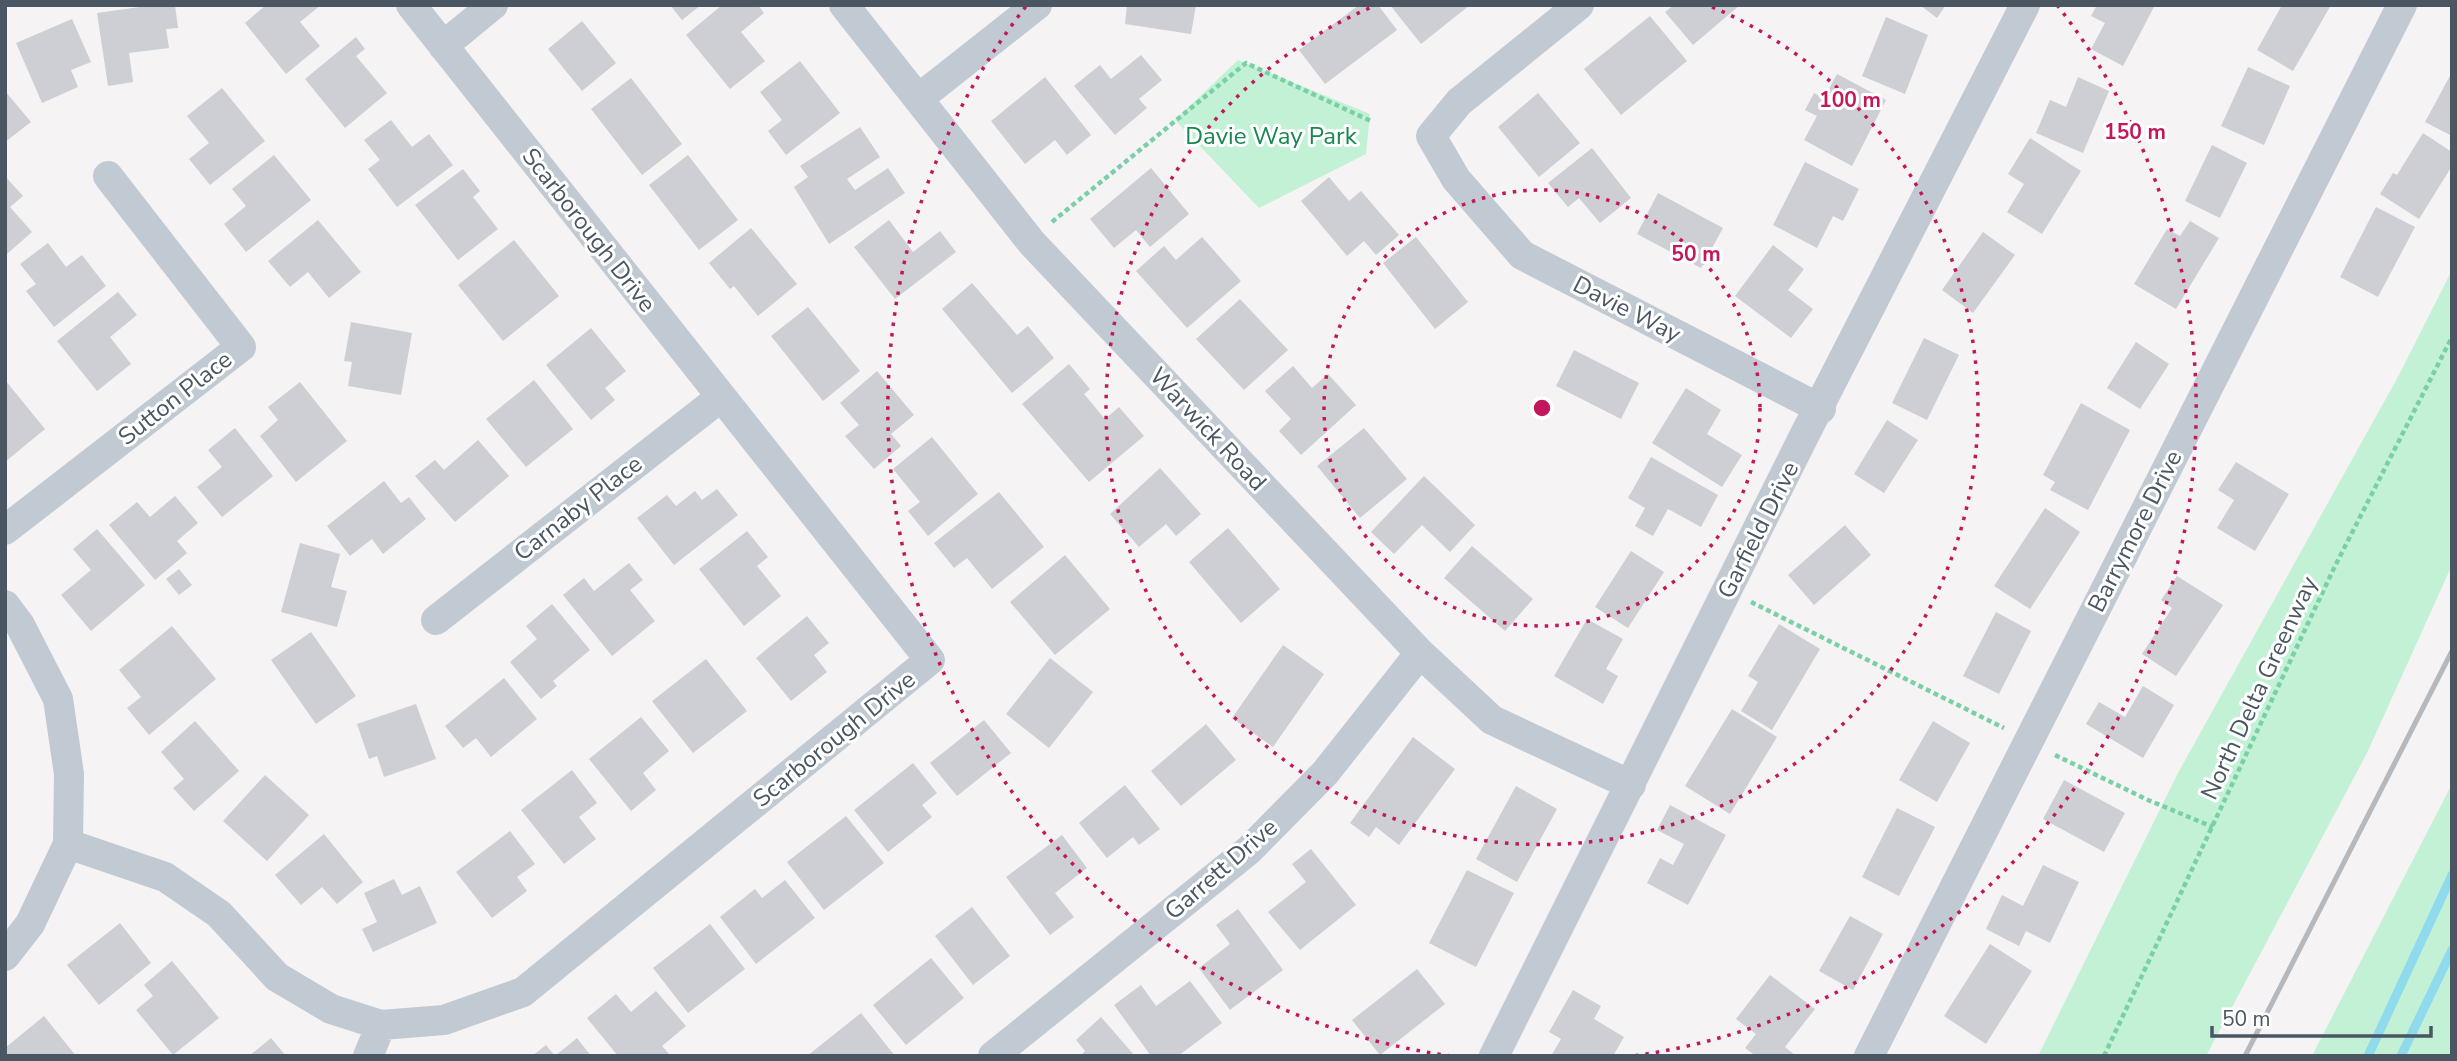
<svg xmlns="http://www.w3.org/2000/svg" width="2457" height="1061" font-family="'Nunito Sans',sans-serif">
<rect width="100%" height="100%" fill="#f5f3f3"/>
<path fill="#c3f1d5" d="M1238 60 1370 114 1366 154 1259 208 1175 120Z
M2452 270V565L2367 753 2206 1056H2038L2178 773 2399 375Z
M2452 784V1056H2312Z"/>
<g fill="none" stroke-linecap="round" stroke-linejoin="round">
<path stroke="#90daee" stroke-width="9" d="M2368 1056 2452 875
M2401 1056 2452 950"/>
</g>
<path fill="#cdcfd5" d="M154 5H175L178 28 166 29 169 48 129 53 133 82 108 86 97 13Z
M266 5H321L300 22 320 46 286 74 245 23Z
M670 5H701L682 20Z
M722 5H758L764 13 741 32 765 61 730 89 686 35Z
M1127 5H1196L1191 34 1125 24Z
M1359 5H1378L1397 30 1325 84 1299 50Z
M1390 5H1470L1421 44Z
M1674 5H1740L1693 45 1665 12Z
M1920 5H1946L1937 18Z
M2097 5 2154 7 2123 66 2091 49 2105 23 2091 16Z
M2282 5H2331L2293 71 2257 50Z
M1650 16 1687 61 1621 115 1584 69Z
M1886 17 1928 35 1905 94 1862 76Z
M72 19 91 62 71 70 78 87 42 103 16 43Z
M582 21 616 63 582 91 548 49Z
M356 37 365 49 356 56 387 93 345 128 305 79Z
M1141 55 1162 80 1139 99 1147 108 1115 135 1074 86 1100 65 1111 79Z
M800 61 840 113 786 155 768 131 782 120 760 92Z
M2248 67 2290 86 2264 145 2221 126Z
M2452 72V136L2425 122Z
M1837 74 1886 100 1852 166 1804 140 1817 116 1805 110 1814 93 1824 98Z
M1045 77 1091 135 1067 155 1055 140 1025 164 991 121Z
M2078 77 2109 91 2083 153 2036 133 2050 100 2066 107Z
M631 78 682 144 642 175 591 109Z
M222 88 265 141 210 185 189 159 209 143 187 116Z
M5 91 31 122 5 142Z
M1538 93 1580 143 1539 177 1498 127Z
M391 120 412 147 429 134 453 165 397 207 368 169 380 160 364 140Z
M860 127 880 157 847 179 855 190 888 168 905 193 829 244 794 187 808 177 800 166Z
M2423 133 2452 152V166L2419 219 2380 194 2393 173 2397 175Z
M2030 138 2081 171 2042 234 2007 212 2024 184 2008 174Z
M2212 145 2247 163 2220 218 2185 201Z
M1592 148 1631 198 1600 223 1579 198 1568 207 1548 183Z
M274 155 311 200 246 252 224 224 246 206 232 189Z
M688 155 738 220 699 250 649 185Z
M1805 162 1859 189 1843 221 1833 216 1817 248 1773 225Z
M1151 168 1189 214 1150 247 1136 230 1114 248 1090 219Z
M463 169 480 191 473 197 498 229 458 260 415 205Z
M5 176 23 196 10 207 32 232 7 254Z
M1329 177 1349 201 1361 191 1399 235 1376 255 1364 241 1347 256 1301 201Z
M1658 193 1723 228 1701 268 1637 234Z
M2376 207 2415 227 2378 297 2340 277Z
M318 220 361 272 329 298 308 272 290 287 268 261Z
M889 220 913 252 940 231 956 252 895 299 854 247Z
M2190 221 2219 238 2176 309 2134 284 2167 229 2180 236Z
M751 228 797 284 758 316 734 286 730 289 709 263Z
M1983 232 2015 255 1973 313 1942 290Z
M1202 237 1241 281 1187 328 1136 271 1164 246 1176 260Z
M1416 237 1468 302 1435 329 1383 263Z
M514 240 559 296 503 341 458 285Z
M48 243 66 267 82 255 106 286 54 327 26 291 36 284 20 264Z
M1773 245 1804 269 1788 290 1813 309 1791 338 1735 296Z
M972 283 1017 335 1028 326 1054 358 1012 393 942 309Z
M118 292 137 315 110 337 131 364 97 391 57 341Z
M1240 299 1288 350 1244 390 1196 339Z
M808 307 860 371 823 401 771 336Z
M351 322 412 333 401 395 348 386 352 362 344 361Z
M591 328 626 371 605 388 615 400 591 420 546 365Z
M1924 338 1959 355 1927 420 1892 403Z
M2136 342 2169 364 2140 409 2107 388Z
M1574 350 1639 383 1621 419 1556 386Z
M1069 364 1090 389 1084 394 1105 419 1119 407 1144 436 1089 482 1022 404Z
M1293 366 1312 388 1328 374 1356 405 1301 455 1279 431 1291 419 1265 391Z
M877 371 914 415 891 434 901 446 874 469 845 436 859 425 840 403Z
M5 380 45 429 5 462Z
M534 380 573 429 526 467 486 419Z
M300 382 347 441 296 482 260 436 278 420 268 407Z
M1686 388 1721 410 1707 434 1742 455 1722 487 1652 443Z
M2081 403 2130 430 2088 510 2050 490 2055 482 2043 475Z
M1887 420 1918 440 1884 493 1854 474Z
M235 428 273 476 222 517 197 487 222 467 208 450Z
M1364 428 1407 479 1360 518 1317 466Z
M932 437 978 494 928 536 908 511 920 502 893 469Z
M478 440 509 476 455 522 415 476 435 460 444 470Z
M1651 457 1718 495 1701 527 1668 509 1653 536 1635 526 1645 508 1628 498Z
M2236 462 2289 494 2255 551 2217 528 2234 500 2218 490Z
M1160 468 1201 514 1176 536 1166 524 1139 547 1110 514Z
M1424 476 1475 525 1450 552 1422 525 1394 554 1371 532Z
M384 481 401 503 409 497 426 519 383 554 372 539 350 556 327 526Z
M717 489 738 515 674 565 637 518 667 495 676 506 695 491 702 500Z
M999 492 1044 547 992 589 967 558 954 568 934 543Z
M175 496 198 523 177 541 187 553 155 580 109 525 137 502 150 517Z
M2045 508 2080 532 2030 609 1994 586Z
M1845 525 1871 555 1814 605 1788 575Z
M1228 528 1280 589 1241 623 1189 562Z
M97 529 145 585 91 631 61 595 91 570 73 549Z
M747 531 768 557 757 566 781 596 744 626 699 569Z
M300 543 340 554 331 587 347 591 337 627 281 612Z
M1472 546 1533 599 1505 631 1444 578Z
M1631 551 1664 572 1628 628 1595 607Z
M1065 555 1110 609 1055 655 1010 602Z
M629 563 643 580 630 590 655 621 612 656 563 595 584 578 594 591Z
M179 569 192 585 179 595 166 579Z
M2177 576 2223 605 2176 676 2142 654 2172 608 2161 600Z
M552 604 590 650 553 681 557 686 541 699 510 662 537 639 526 626Z
M1996 612 2031 631 1999 694 1963 676Z
M807 616 829 643 814 655 827 672 791 701 756 658Z
M1587 619 1623 639 1606 669 1618 676 1603 704 1554 676Z
M1779 624 1820 649 1772 730 1741 711 1758 682 1748 676Z
M172 626 216 679 149 735 127 708 141 697 119 670Z
M311 632 356 696 316 724 271 660Z
M1283 645 1324 674 1273 747 1232 718Z
M1050 658 1093 692 1049 748 1006 714Z
M706 659 747 711 693 753 652 701Z
M504 678 537 719 491 757 476 738 463 748 445 726Z
M2143 686 2174 705 2143 758 2086 724 2099 702 2125 717Z
M416 704 436 759 384 777 377 756 369 759 357 724Z
M1732 709 1777 737 1730 814 1685 786Z
M641 717 669 751 643 773 656 790 631 811 589 759Z
M984 720 1011 753 957 796 930 763Z
M195 721 239 771 194 811 173 788 184 779 161 752Z
M1933 721 1970 743 1937 802 1899 780Z
M1206 724 1236 760 1181 806 1151 771Z
M1413 737 1455 769 1399 845 1376 827 1369 837 1350 823Z
M913 763 937 793 922 805 932 817 888 852 854 810Z
M572 770 597 803 579 817 596 839 564 864 521 810Z
M265 775 309 815 267 861 223 821Z
M2064 780 2125 813 2104 852 2043 819Z
M1125 785 1160 829 1139 845 1133 837 1107 858 1079 823Z
M1516 786 1557 809 1517 882 1476 859Z
M1670 805 1726 835 1688 905 1647 883 1660 858 1673 865 1684 844 1657 830Z
M1897 808 1935 827 1899 896 1862 877Z
M846 816 884 863 824 910 787 862Z
M510 831 535 864 517 877 527 891 492 918 456 872Z
M324 834 363 882 337 904 322 887 301 905 275 875Z
M1062 835 1087 868 1055 893 1074 917 1050 935 1006 877Z
M1311 849 1356 905 1300 950 1268 912 1306 882 1292 864Z
M2043 865 2079 882 2050 943 2026 931 2019 946 1986 929 2002 895 2023 906Z
M1467 870 1514 893 1476 967 1429 943Z
M394 879 402 895 420 886 437 923 373 952 362 929 377 922 364 893Z
M785 880 815 918 756 964 720 917 755 889 762 898Z
M972 907 1010 956 973 985 935 936Z
M1238 909 1283 970 1230 1010 1199 968 1230 944 1216 925Z
M1850 916 1883 934 1853 990 1819 971Z
M120 923 151 963 99 1005 67 965Z
M710 924 745 969 688 1013 653 968Z
M1990 944 2032 971 1986 1044 1944 1016Z
M931 958 964 998 906 1045 873 1005Z
M172 961 219 1018 173 1055 136 1010 153 996 144 985Z
M1417 969 1445 1004 1380 1055 1352 1020Z
M1770 975 1815 1009 1785 1047 1796 1056H1756L1745 1048 1756 1034 1736 1019Z
M1190 981 1222 1023 1178 1056H1151L1114 1005 1141 985 1156 1006Z
M1573 990 1601 1006 1594 1019 1624 1037 1613 1056H1551L1561 1039 1549 1032Z
M656 991 686 1026 662 1046 671 1056H618L587 1018 616 994 631 1012Z
M861 1013 895 1056H807Z
M44 1016 76 1056H5V1048Z
M1101 1017 1135 1056H1080L1085 1051 1076 1040Z
M271 1038 286 1056H249Z
M577 1038 591 1056H532L546 1045 555 1056Z"/>
<g fill="none" stroke-linecap="round" stroke-linejoin="round">
<path stroke="#7ad0a6" stroke-width="4.5" stroke-dasharray="5 3.5" stroke-linecap="butt" d="M1052 222 1246 63 1373 122
M1751 602 2004 728
M2055 755 2148 800 2213 827
M2104 1056 2335 566 2452 337"/>
<path stroke="#c1cad2" stroke-width="30" d="M844 5 1032 243 1420 653 1492 720 1631 785
M1579 5 1459 102 1431 136 1456 179 1522 255 1821 409
M443 46 493 5
M918 99 1037 5
M5 530 241 347 108 176
M5 605 20 625 58 699 69 774 68 844 30 924 5 956
M436 620 721 397
M68 844 165 877 219 914 277 977 331 1009 381 1025 444 1020 523 992 930 660 411 5
M368 1056 381 1025
M993 1056 1249 850 1325 773 1420 653
M1494 1056 1806 432 2025 5
M1869 1056 2402 5"/>
<path stroke="#b5b8bd" stroke-width="5" d="M2245 1056 2452 651"/>
</g>
<g fill="none" stroke="#c2185b" stroke-width="3.5" stroke-dasharray="3.5 7">
<circle cx="1542" cy="408" r="218"/>
<path d="M1712 7A436 436 0 1 1 1372 7"/>
<path d="M1451 1056A654 654 0 0 1 1027 5M2057 5A654 654 0 0 1 1633 1056"/>
</g>
<g text-anchor="middle" stroke-width="6" stroke-linejoin="round" paint-order="stroke">
<g font-size="24" fill="#17864f" stroke="#fff">
<text x="1271" y="144">Davie Way Park</text>
</g>
<g font-size="24" fill="#4a5661" stroke="#fff">
<text transform="translate(589 230) rotate(52)" y="8">Scarborough Drive</text>
<text transform="translate(1627 309) rotate(27)" y="8">Davie Way</text>
<text transform="translate(175 398) rotate(-38)" y="8">Sutton Place</text>
<text transform="translate(1208 429) rotate(47)" y="8">Warwick Road</text>
<text transform="translate(578 508) rotate(-38)" y="8">Carnaby Place</text>
<text transform="translate(1758 530) rotate(-63)" y="8">Garfield Drive</text>
<text transform="translate(2135 531) rotate(-63)" y="8">Barrymore Drive</text>
<text transform="translate(2259 688) rotate(-65)" y="8">North Delta Greenway</text>
<text transform="translate(834 739) rotate(-39)" y="8">Scarborough Drive</text>
<text transform="translate(1221 869) rotate(-41)" y="8">Garrett Drive</text>
</g>
</g>
<circle cx="1542" cy="408" r="10" fill="#c2185b" stroke="#fff" stroke-width="3.5"/>
<g font-size="21" text-anchor="middle" font-weight="bold" fill="#c2185b" stroke="#fff" stroke-width="6" stroke-linejoin="round" paint-order="stroke">
<text x="1850" y="107">100 m</text>
<text x="2135" y="139">150 m</text>
<text x="1696" y="261">50 m</text>
</g>
<rect width="2457" height="1061" fill="none" stroke="#4a5661" stroke-width="14"/>
<path d="M2212 1026v10h219v-10" fill="none" stroke="#4a5661" stroke-width="3.5"/>
<text x="2222" y="1026" font-size="21" fill="#4a5661" stroke="#ffffff" stroke-width="5" paint-order="stroke">50 m</text>
</svg>
